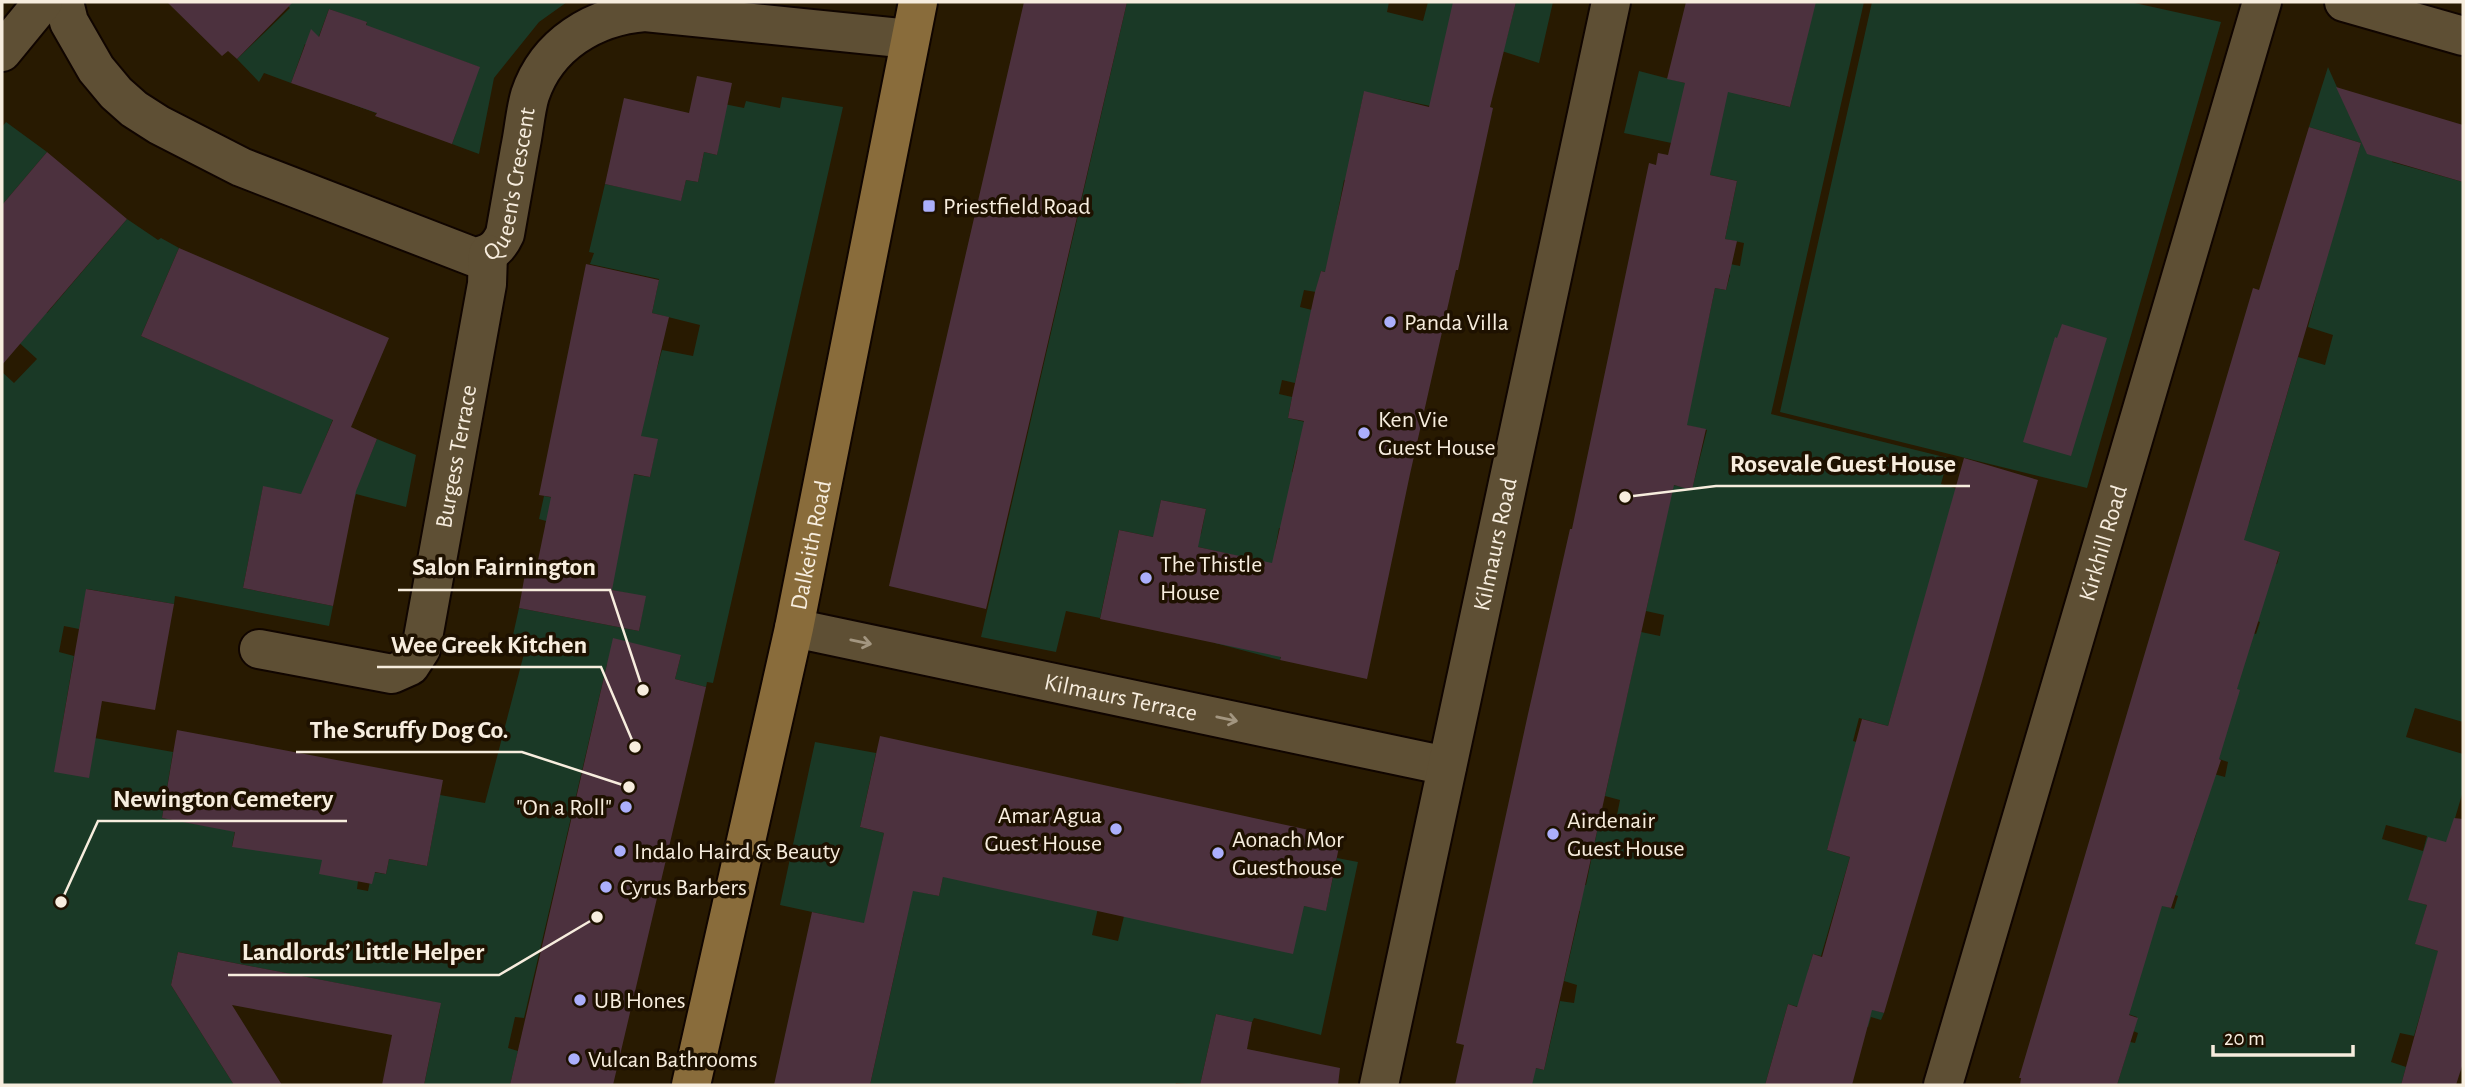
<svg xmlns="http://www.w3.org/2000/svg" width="2465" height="1087" font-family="'Alegreya Sans',sans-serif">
<rect width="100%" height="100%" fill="#281a01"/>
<path fill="#1a3926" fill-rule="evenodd" d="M284 2H567L539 22 494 78 479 154 452 144 479 67 430 49 392 70 376 113 349 103 353 61 367 23 329 9 315 47 305 44 291 83 264 73 259 82 237 59 290 8Z
M1127 2H1389L1387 12 1423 21 1428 2H1477L1470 32 1506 41 1516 2H1553L1539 63 1489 47 1435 107 1364 92 1352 147 1385 156 1379 187 1344 180 1334 232 1392 288 1321 271 1316 292 1304 290 1300 307 1312 310 1295 383 1282 380 1279 394 1292 397 1288 418 1357 434 1297 450 1292 472 1306 474 1291 531 1279 528 1275 550 1303 556 1280 660 1215 643 1233 555 1194 546 1195 538 1201 534 1206 509 1161 500 1156 525 1160 530 1158 538 1119 530 1100 618 1066 611 1056 652 981 637Z
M1815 2H1864L1771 414 1948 458 1941 484 1957 489 1888 726 1859 718 1853 741 1882 749 1838 810 1827 850 1850 857 1821 956 1813 954 1808 971 1811 991 1884 1013 1881 1020 1871 1017 1868 1027 1788 1004 1765 1085H1532V1083L1501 1060 1544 1070 1560 1001 1574 1003 1577 985 1564 981 1580 911 1536 901 1543 877 1586 885 1600 817 1616 820 1620 800 1605 796 1620 726 1582 690 1626 700 1641 632 1660 636 1664 615 1646 611 1673 485 1692 489 1707 430 1686 425 1715 288 1726 290 1730 275 1720 262 1740 266 1744 243 1725 239 1737 181 1710 175 1714 152 1624 133 1639 71 1704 88 1710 69 1752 98 1790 107Z
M1872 2H2130L2221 22 2087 488 1780 412Z
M2328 67 2348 112 2396 149 2392 162 2463 182V722L2415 708 2406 737 2463 754V791L2448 842 2409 900 2427 905 2416 944 2463 959V973L2435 965 2414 1036 2400 1033 2391 1062 2406 1067 2401 1085H2117L2130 1042 2135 1043 2138 1033 2133 1031 2137 1017 2128 1014 2161 905 2174 909 2178 896 2165 891 2180 837 2194 841 2198 828 2199 770 2225 777 2228 762 2204 754 2242 629 2256 634 2260 622 2245 617 2262 560 2277 564 2280 552 2223 535 2249 523 2298 357 2325 365 2333 335 2308 327 2317 292 2269 260 2274 241 2326 257 2361 143 2309 127ZM2386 825 2427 836 2423 851 2382 839Z
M782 97 843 107 713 683 707 682 706 687 675 679 681 655 607 664 524 1018 515 1017 508 1048 518 1051 510 1085H424L440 1009 434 1002 178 952 171 985 234 1085H2V372L14 383 37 359 2 327V285L29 254 20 290 47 313 127 219 158 240 161 238 179 248 141 336 333 419 317 458 361 477 377 439 416 455 406 507 356 494 353 504 263 487 243 588 333 606 329 626 175 596 174 604 87 589 79 629 64 626 59 652 74 656 61 732 173 752 162 818 235 831 232 846 299 842 358 881 357 889 368 891 372 872 386 874 389 859 427 866 440 795 485 803 526 646 511 644 519 608 639 631 645 597 612 590 545 528 546 521 539 519 544 496 619 511 626 473 650 477 657 440 558 420 656 372 662 350 693 356 700 325 652 313 659 279 590 264 594 253 589 252 605 184 681 200 686 180 698 182 704 152 717 155 724 104 744 108 746 101 780 108Z
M6 122 47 152 2 205V127Z
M815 742 876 753 860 827 884 833 874 882 939 896 949 847 1108 863 1092 935 1118 941 1124 916 1304 906 1326 910 1337 858 1358 862 1321 1035 1254 1018 1252 1022 1216 1014 1200 1085 1176 1083 1175 1085H870L904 932 780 905Z"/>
<path fill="#4c313e" d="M167 2H293L237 59 228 51 222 56Z
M1024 2H1127L986 609 889 586Z
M1453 2H1516L1490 107 1493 108 1458 270H1456L1410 474 1367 679 1280 660 1281 657 1100 619 1119 530 1153 537 1161 500 1206 509 1198 547 1272 563 1304 421 1288 418 1292 397 1315 292 1321 271 1325 272 1364 91 1429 107Z
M1686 2H1816L1790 107 1728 92 1710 175 1737 181 1725 239 1737 241 1726 290 1715 288 1687 425 1706 429 1692 490 1674 485 1544 1070 1536 1068 1532 1085H1455L1464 1045 1456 1043 1528 714 1570 529H1572L1649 163 1656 165 1658 153 1668 155 1685 83 1667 79Z
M329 9 367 22 366 25 480 67 452 144 375 116 377 113 291 83 311 29 319 37Z
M697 76 732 83 717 155 704 152 698 182 686 180 681 201 605 184 624 98 689 113Z
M2336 87 2463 125V182L2367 154Z
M2309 127 2361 143 2244 540 2280 552 2237 689 2240 690 2219 759 2221 760 2171 908 2162 906 2129 1015 2138 1018 2117 1085H2020L2021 1078H2019L2253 288 2259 290Z
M47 152 127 219 2 365V205Z
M179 248 389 338 351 427 377 439 356 491 333 606 243 588 263 486 301 494 333 420 141 336Z
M586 264 659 280 652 313 669 317 641 436 658 439 650 477 634 474 612 590 646 596 639 631 519 608 526 568 536 570 551 497 539 495Z
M2062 324 2107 338 2071 456 2023 442 2055 337 2057 338Z
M1964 458 2038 480 1982 681 1884 1013 1872 1010 1852 1085H1765L1788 1004 1797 1007 1813 954 1822 957 1850 857 1827 850 1862 719 1888 726Z
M86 589 174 604 155 710 102 701 89 778 54 772Z
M613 638 681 655 675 679 706 687 693 745 613 1085H510Z
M177 730 443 780 427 866 389 859 386 874 375 872 372 884 319 874 322 860 232 847 235 832 162 818Z
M880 736 1341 837 1326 911 1304 906 1293 954 943 877 939 896 913 891 870 1085H774L812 912 864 923 884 833 860 827Z
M2454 818 2463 819V1063L2456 1085H2401L2438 951 2415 944 2427 905 2408 900 2428 837 2446 842Z
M178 952 441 1003 424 1085H382L392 1035 232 1005 282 1085H234L171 985Z
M1216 1014 1252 1022 1247 1049 1340 1068 1338 1085H1200Z"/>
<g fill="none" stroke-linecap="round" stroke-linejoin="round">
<g stroke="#100500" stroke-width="42">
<g id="minor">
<path id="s1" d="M64 2 69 22 96 69 116 93 134 109 159 125 241 167 474 257C491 254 498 249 505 234 510 205 515 177 520 149 524 131 525 112 530 95 547 44 594 16 645 12L910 39"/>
<path d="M2344 2 2463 36"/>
<path d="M2 52 43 2"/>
<path id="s2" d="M794 628 1447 766"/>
<path id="s3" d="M259 649 392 674 410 666 421 649 487 284 488 254"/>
<path id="s4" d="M1379 1085 1611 2"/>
<path id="s5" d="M1943 1085 2262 2"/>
</g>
</g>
<g stroke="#100500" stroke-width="42">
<g id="primary">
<path id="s6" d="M691 1085 794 628 918 2"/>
</g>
</g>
<use href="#minor" stroke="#5e4f34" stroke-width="38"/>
<use href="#primary" stroke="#896c3b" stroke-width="38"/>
</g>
<defs><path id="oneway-shaft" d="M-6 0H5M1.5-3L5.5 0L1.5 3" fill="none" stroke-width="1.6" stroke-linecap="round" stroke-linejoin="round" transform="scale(1.75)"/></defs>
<g stroke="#a39680">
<use href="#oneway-shaft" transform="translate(861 642) rotate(12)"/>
<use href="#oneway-shaft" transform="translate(1227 719) rotate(12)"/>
</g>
<g fill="#abaffb" stroke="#1e1100" stroke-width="2.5">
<rect x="922" y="199" width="14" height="14" rx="3.5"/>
<circle cx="1390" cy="322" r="7"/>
<circle cx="1364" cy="433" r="7"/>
<circle cx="1146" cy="578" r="7"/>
<circle cx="626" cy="807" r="7"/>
<circle cx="1116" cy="829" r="7"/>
<circle cx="1553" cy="834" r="7"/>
<circle cx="620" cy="851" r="7"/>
<circle cx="1218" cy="853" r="7"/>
<circle cx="606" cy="887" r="7"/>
<circle cx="580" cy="1000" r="7"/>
<circle cx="574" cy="1059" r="7"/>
</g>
<g text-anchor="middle" stroke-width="7" stroke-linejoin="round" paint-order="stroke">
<g font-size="24" fill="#f7edde" stroke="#1e1100">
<text dy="8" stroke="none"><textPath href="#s1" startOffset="592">Queen's Crescent</textPath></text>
<text dy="8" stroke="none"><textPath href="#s3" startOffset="371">Burgess Terrace</textPath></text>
<text dy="8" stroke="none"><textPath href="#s4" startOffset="553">Kilmaurs Road</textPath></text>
<text dy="8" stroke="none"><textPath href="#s5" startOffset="565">Kirkhill Road</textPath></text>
<text dy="8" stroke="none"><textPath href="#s6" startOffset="553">Dalkeith Road</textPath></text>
<text dy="8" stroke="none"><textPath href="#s2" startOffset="334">Kilmaurs Terrace</textPath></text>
</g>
<g font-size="24" fill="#f7edde" stroke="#1e1100" text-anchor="start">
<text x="943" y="214">Priestfield Road</text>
<text x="1404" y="330">Panda Villa</text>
<text x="1378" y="427">Ken Vie<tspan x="1378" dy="28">Guest House</tspan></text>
<text x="1160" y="572">The Thistle<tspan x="1160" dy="28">House</tspan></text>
<text x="612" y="815" text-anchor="end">"On a Roll"</text>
<text x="1102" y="823" text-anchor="end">Amar Agua<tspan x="1102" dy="28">Guest House</tspan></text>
<text x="1567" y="828">Airdenair<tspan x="1567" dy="28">Guest House</tspan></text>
<text x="1232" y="847">Aonach Mor<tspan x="1232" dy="28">Guesthouse</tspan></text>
<text x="634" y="859">Indalo Haird &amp; Beauty</text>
<text x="620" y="895">Cyrus Barbers</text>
<text x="594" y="1008">UB Hones</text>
<text x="588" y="1067">Vulcan Bathrooms</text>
</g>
</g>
<path fill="none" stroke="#f7edde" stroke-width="2.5" d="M1625 497L1716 486H1970M643 690L610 590H398M635 747L601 667H377M629 787L522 752H296M61 902L98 821H347M597 917L499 975H228"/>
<g fill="#f7edde" stroke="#1e1100" stroke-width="2.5">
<circle cx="1625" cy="497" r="7"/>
<circle cx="643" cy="690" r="7"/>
<circle cx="635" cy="747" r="7"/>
<circle cx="629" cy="787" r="7"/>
<circle cx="61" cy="902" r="7"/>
<circle cx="597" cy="917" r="7"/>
</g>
<g font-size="26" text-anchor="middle" font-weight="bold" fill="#f7edde" stroke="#1e1100" stroke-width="7" stroke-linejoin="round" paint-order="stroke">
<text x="1843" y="472">Rosevale Guest House</text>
<text x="504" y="575">Salon Fairnington</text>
<text x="489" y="653">Wee Greek Kitchen</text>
<text x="409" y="738">The Scruffy Dog Co.</text>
<text x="223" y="807">Newington Cemetery</text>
<text x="363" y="960">Landlords’ Little Helper</text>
</g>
<rect width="2465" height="1087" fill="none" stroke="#f7edde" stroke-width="7"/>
<path d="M2213 1045v10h140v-10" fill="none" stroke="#f7edde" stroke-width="3.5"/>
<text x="2224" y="1045" font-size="21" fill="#f7edde" stroke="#1e1100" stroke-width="5" paint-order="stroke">20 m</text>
</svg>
